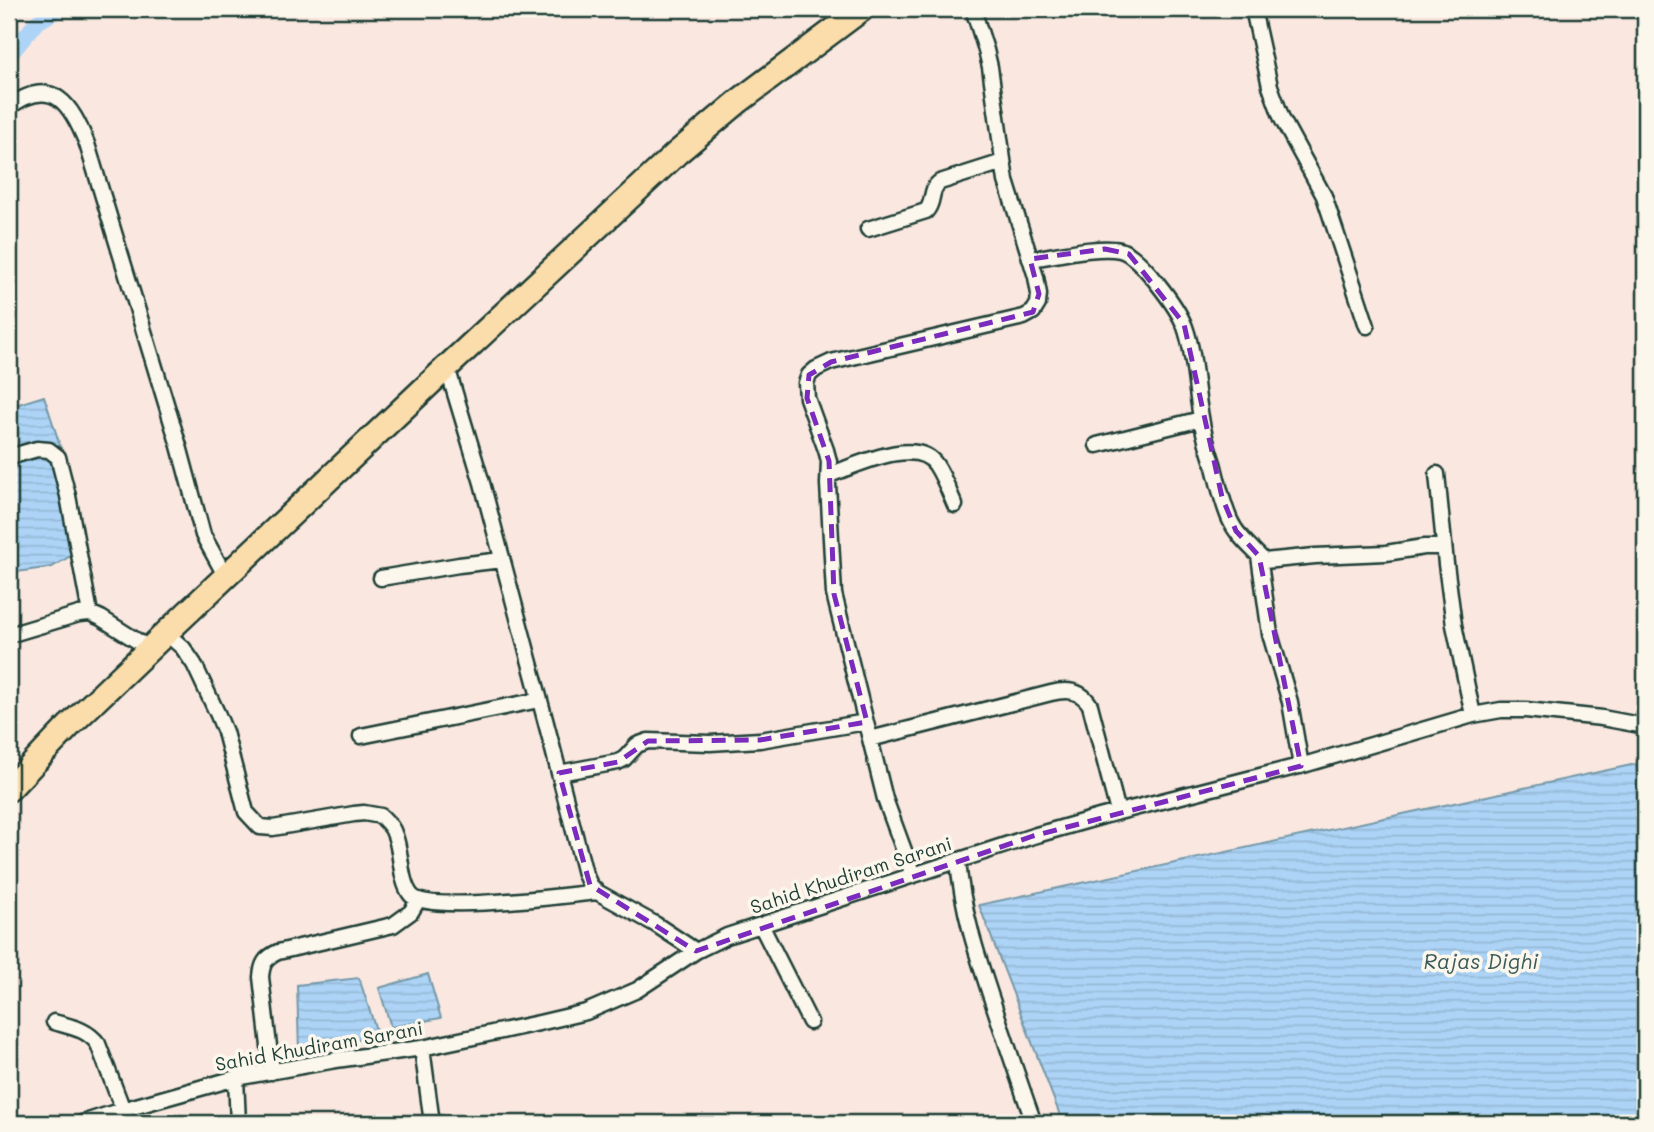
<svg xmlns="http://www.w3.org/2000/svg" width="1654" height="1132" font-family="Mali,sans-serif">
<defs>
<pattern id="water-rules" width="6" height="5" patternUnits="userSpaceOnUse" patternTransform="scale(1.75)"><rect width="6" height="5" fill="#add4f6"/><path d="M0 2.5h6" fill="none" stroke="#94b7d4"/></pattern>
</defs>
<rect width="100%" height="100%" fill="#fae8e0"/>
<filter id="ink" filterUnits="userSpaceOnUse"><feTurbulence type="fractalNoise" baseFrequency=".0143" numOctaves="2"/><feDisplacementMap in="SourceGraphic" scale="14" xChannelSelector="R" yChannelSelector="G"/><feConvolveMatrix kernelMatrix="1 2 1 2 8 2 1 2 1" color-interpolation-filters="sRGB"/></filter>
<g filter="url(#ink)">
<path fill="url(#water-rules)" stroke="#7498a8" stroke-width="2" d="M44 396 67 467 82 549 52 567 9 573V407Z
M1636 764 1645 851V1123H1063L979 905Z
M428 974 441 1018 391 1027 379 988Z
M359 978 378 1036 299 1051 297 985Z"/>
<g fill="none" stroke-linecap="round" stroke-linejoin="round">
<path stroke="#add4f6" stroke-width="16" d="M9 56 36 23 59 9"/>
<g stroke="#1f3d34" stroke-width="19">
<path id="minor" d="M1253 9 1270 86 1282 119 1324 196 1367 326
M9 107C53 75 71 104 87 144L179 446 203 535 226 577
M1645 218V224
M868 229 926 211C935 202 929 189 940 182L1003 162
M1030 259C1053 256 1099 245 1120 250 1140 255 1178 308 1185 327 1195 355 1195 387 1201 417 1203 432 1208 448 1213 463 1218 482 1222 502 1230 520 1237 536 1252 548 1264 561L1315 556 1386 553 1424 547H1444
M447 367 482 483 550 738 585 874 590 885 597 892 655 924 696 951
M1097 445 1201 419
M9 457 37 449 49 450 58 457 68 496 90 613
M1437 474 1446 564 1454 625 1473 715
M829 475C855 466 917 435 936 465 944 477 949 492 955 505
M1259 556 1270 634 1290 702 1301 766
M381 578 459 565 502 560
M166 633 183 648 194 664 218 715 225 732 246 812 260 827 273 828 354 814 364 813 381 816C386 821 392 826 394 833 402 850 399 880 411 895 427 914 568 895 597 892
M9 635 79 614 90 613 101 618 150 649
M361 736 539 700
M870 739 1051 693C1067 689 1081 690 1090 705L1118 812
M559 773 618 762 624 759 637 745 648 741 710 743 760 740 866 722
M958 860C962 911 978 958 994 1006 1007 1045 1020 1084 1034 1123
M913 875 885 799 834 594 828 484 829 461 826 450 807 398 806 383 809 375 816 369 831 362 1024 317 1033 312 1038 304 1039 294 1036 277 1006 181 990 67 986 50 973 9
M761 925 810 1022
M54 1022C71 1027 87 1029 98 1044L128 1123
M422 1048 432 1123
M272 1072 261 977C262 964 265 958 278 952L393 925 411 912 418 900
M236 1078 238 1123
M82 1123 122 1110 236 1078 336 1060 422 1048 539 1023 586 1012 637 990 696 951 727 936 1033 836 1103 816 1307 764 1473 715 1501 710H1526L1602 718 1645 726"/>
</g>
<g stroke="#1f3d34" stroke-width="28">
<path id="trunk" d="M9 789 70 725 166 633 447 367 677 153 739 101 862 9"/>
</g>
<use href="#minor" stroke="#fbf7ec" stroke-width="14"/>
<use href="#trunk" stroke="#fbddab" stroke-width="23"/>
</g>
</g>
<path fill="none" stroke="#7b2cbf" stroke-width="5" stroke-dasharray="14 9" stroke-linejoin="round" d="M1105 249 1129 254 1184 324 1222 497 1236 531 1259 556 1301 766 1033 836 696 951 590 885 559 773 618 762 648 741 760 740 867 722 834 594 829 461 807 398 809 375 831 362 1033 312 1039 294 1030 259Z"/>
<g text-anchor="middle" stroke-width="7" stroke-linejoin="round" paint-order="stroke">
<g font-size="19" fill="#1f3d34" stroke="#fbf7ec">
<text transform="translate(851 875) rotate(-18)" y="7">Sahid Khudiram Sarani</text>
<text transform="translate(319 1046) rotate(-10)" y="7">Sahid Khudiram Sarani</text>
</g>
<g font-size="21" font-style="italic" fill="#3b5b5b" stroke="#fbf7ec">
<text x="1481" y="969">Rajas Dighi</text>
</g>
</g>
<rect width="1654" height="1132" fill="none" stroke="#fbf7ec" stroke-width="35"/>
<rect x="18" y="18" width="1619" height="1097" fill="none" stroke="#1f3d34" stroke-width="2.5" filter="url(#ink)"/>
</svg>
